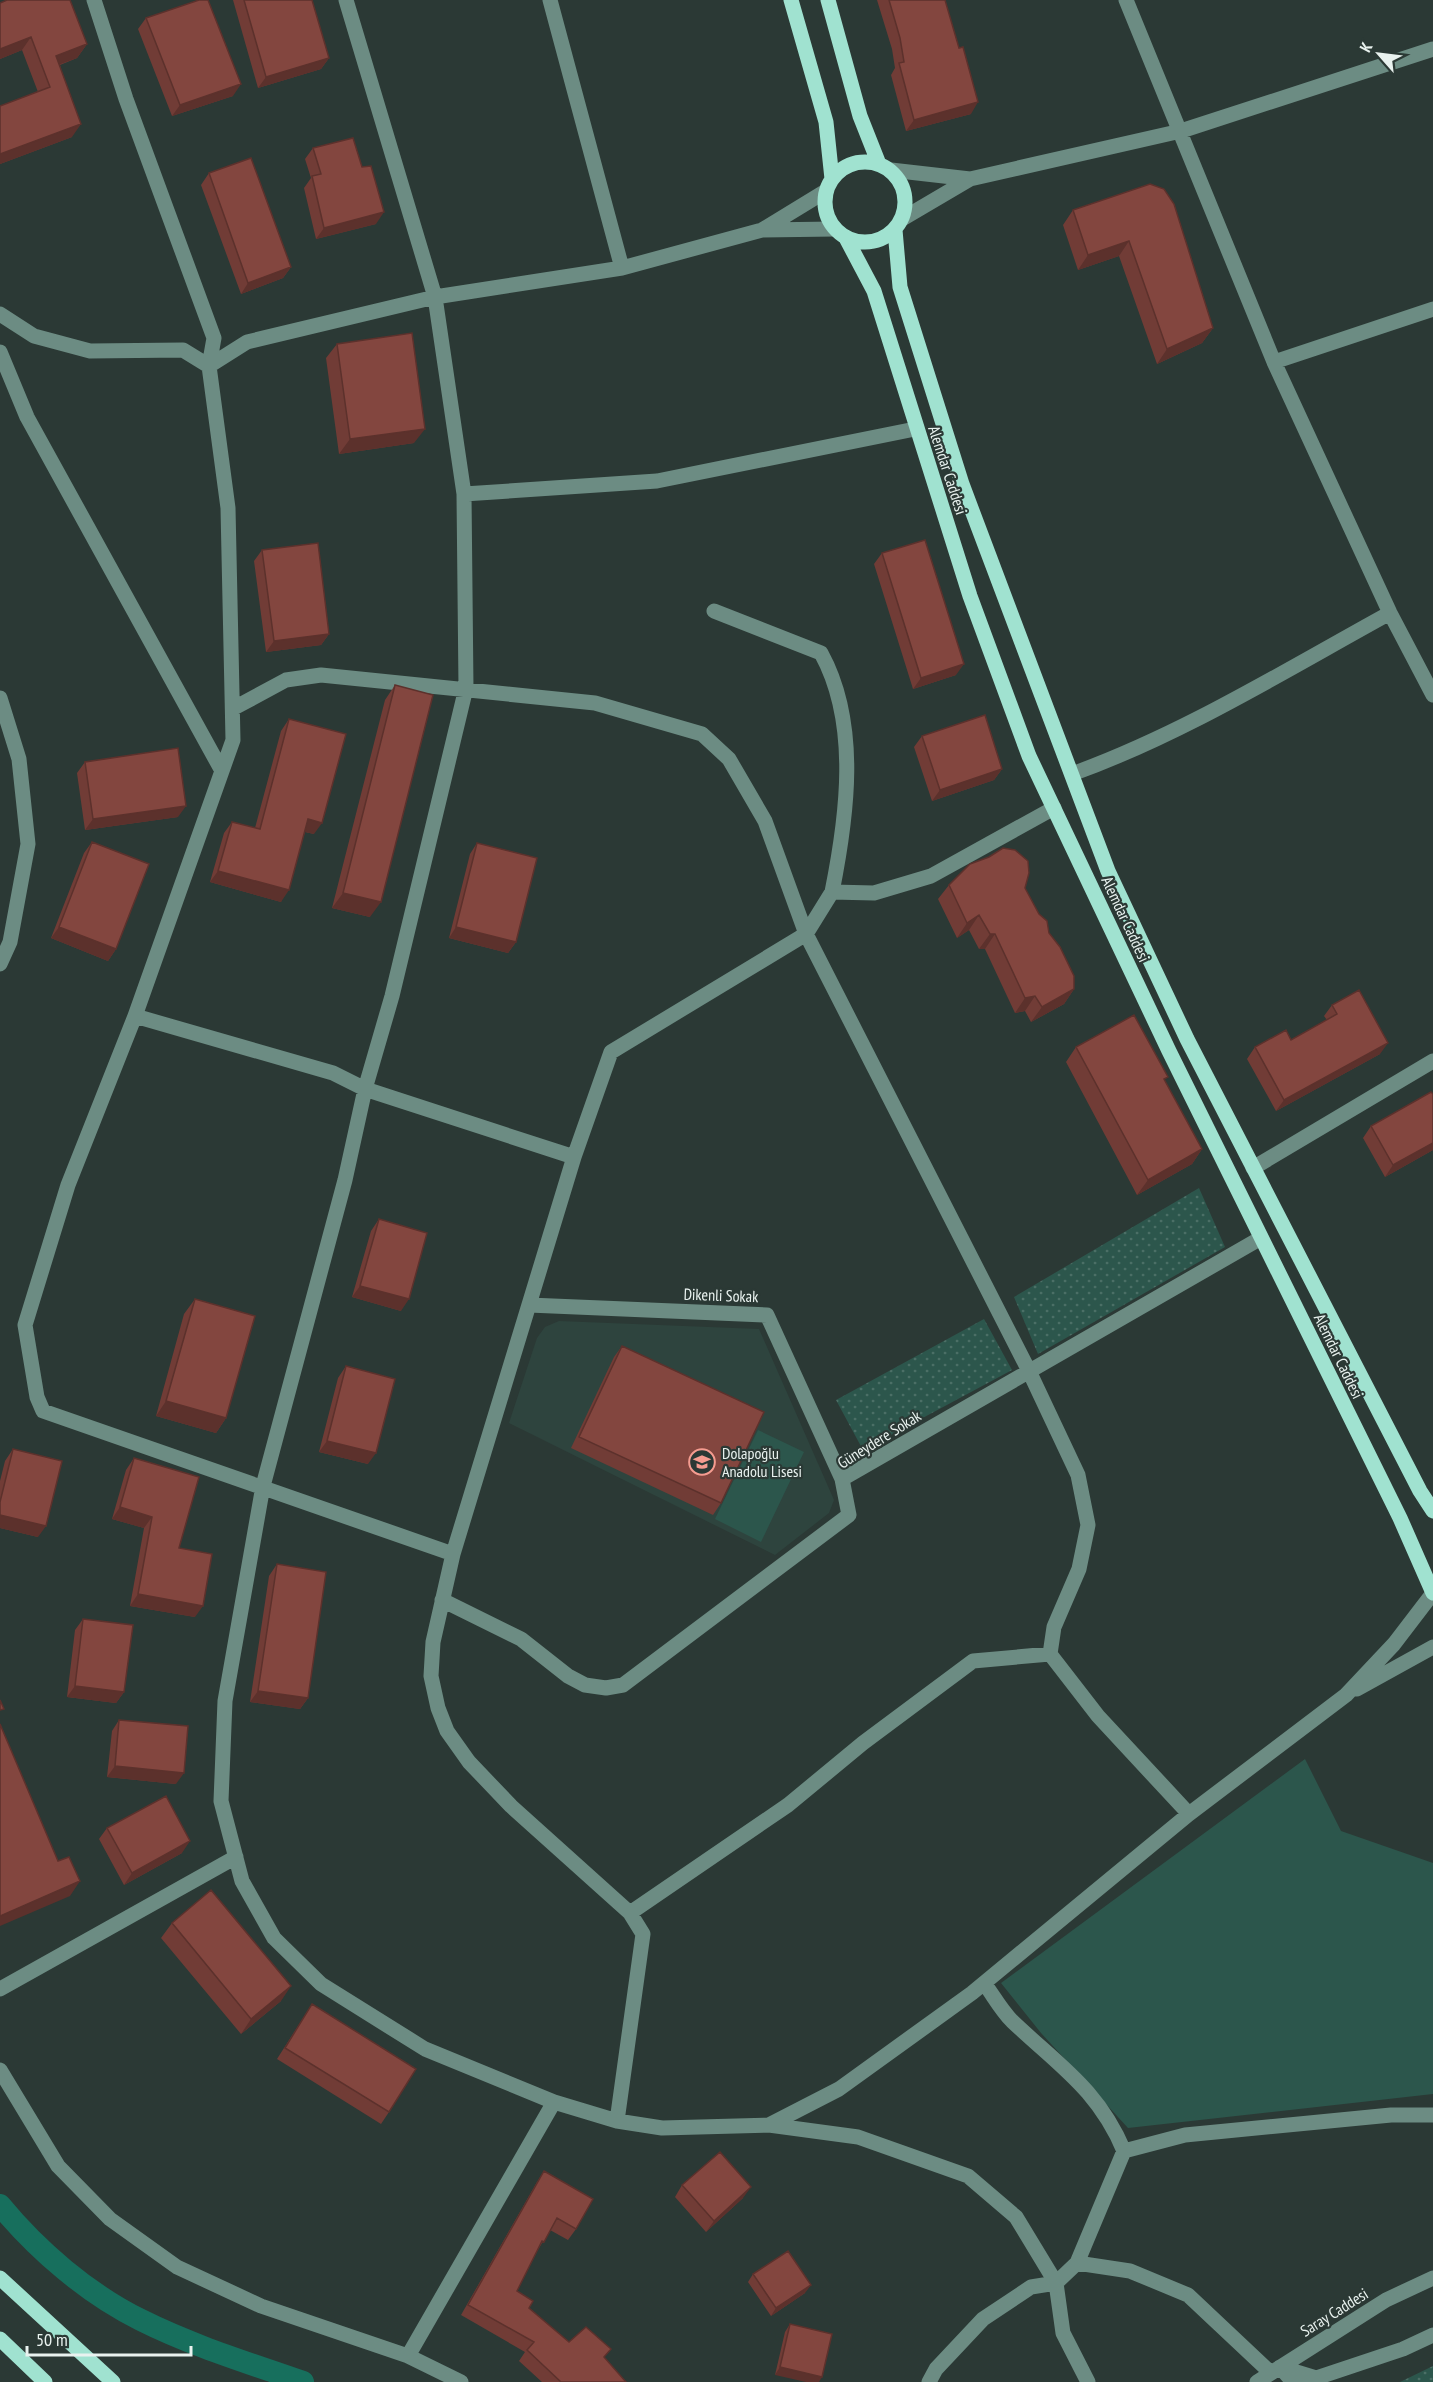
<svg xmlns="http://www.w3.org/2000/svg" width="1433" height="2382" font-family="'PT Sans Narrow',sans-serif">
<defs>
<pattern id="park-dots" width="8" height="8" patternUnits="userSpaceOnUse" patternTransform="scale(1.5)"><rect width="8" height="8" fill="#2c564c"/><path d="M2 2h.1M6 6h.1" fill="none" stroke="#4b6f66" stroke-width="1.8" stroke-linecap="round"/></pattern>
</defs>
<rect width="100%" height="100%" fill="#2b3935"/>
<path fill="#2e443e" d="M559 1321 759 1329 834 1500 829 1513 775 1555 509 1423 537 1338 545 1327Z"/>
<path fill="#2c564c" d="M758 1430 804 1452 761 1542 715 1519Z
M1305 1759 1341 1831 1433 1863V2094L1128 2128 1041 2033 1001 1983Z"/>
<path fill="url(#park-dots)" d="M1199 1188 1225 1247 1038 1354 1014 1297Z
M984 1319 1012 1370 863 1450 836 1400Z
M1433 2366V2382H1400Z"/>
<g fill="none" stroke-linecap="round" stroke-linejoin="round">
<path stroke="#176f5d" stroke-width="22" d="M0 2205C37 2250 88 2294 141 2320 193 2346 249 2363 303 2382"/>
<path stroke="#6c8c83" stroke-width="15" d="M94 0 126 99 214 338 209 366 247 342 435 297 464 494 466 688 392 996 365 1089 345 1180 263 1486 225 1701 221 1801 242 1881 274 1938 321 1984 425 2049 554 2102 617 2121 662 2128 769 2125 858 2137 968 2176 1016 2217 1056 2283 1063 2333 1088 2382
M346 0 435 297 622 268 762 230 835 229
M550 0 622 268
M1126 0 1274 362 1390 613 1433 695
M891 170 970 179
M902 219 970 179 1181 131 1433 49
M762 230 826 191
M0 314 34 336 90 351 183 350 209 366 228 508 233 740 135 1016 68 1185 25 1325 37 1397 43 1411 453 1554
M0 352 27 417 222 771
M1274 362 1433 309
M464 494 657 481 915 429
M714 611 821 653C860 724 847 817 832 892
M0 698 19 759 28 844 10 942 0 964
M234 708 286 680 321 675 595 703 702 734 729 759 765 821 806 934 611 1052 574 1157 453 1554 433 1642 431 1676 438 1708 447 1731 469 1762 511 1806 630 1913 643 1934 617 2121
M1072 774C1183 734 1286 670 1390 613
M1054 808 931 876 874 893 832 892 806 934 1029 1371 1078 1475 1088 1525 1079 1569 1054 1627 1050 1654 1098 1716 1189 1814
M135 1016 333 1073 365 1089 574 1157
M1253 1168 1433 1061
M529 1305 767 1315 842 1479
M442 1600 521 1639 568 1676 585 1685 606 1688 623 1685 849 1515 842 1479 1261 1238
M1357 1689 1433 1647
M630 1913 788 1805 863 1743 973 1661 1050 1654
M0 1989 236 1857
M0 2070 58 2166 110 2219 177 2267 261 2306 408 2356 461 2382
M769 2125 839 2089 972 1993 1189 1814 1346 1695 1394 1644 1433 1593
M1124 2151 1185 2135 1391 2115H1433
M1077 2263 1130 2271 1188 2295 1271 2373
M408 2356 554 2102
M929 2382 936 2369 983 2319 1031 2287 1056 2283 1077 2263 1124 2151C1098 2089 1058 2065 1012 2021 1001 2010 993 1995 984 1983
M1257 2382 1386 2300 1433 2278
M1293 2382 1280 2367 1316 2378 1403 2349 1433 2335"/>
<path stroke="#a0e2d0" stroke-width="15" d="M791 0 826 122 832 179
M828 0 860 116 879 164
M825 202a40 40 0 1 1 80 0a40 40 0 1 1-80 0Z
M895 230 900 287 962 484 1108 871 1187 1039 1420 1491 1433 1511
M846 238 874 291 970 596 1029 756 1169 1051 1400 1518 1433 1593
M0 2278 113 2382
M0 2339 45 2382"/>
</g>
<path fill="#713c36" d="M233 0H312L329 58 321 69 258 88Z
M877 0H945L971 114 906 131 891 75 895 68 892 49Z
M0 3 87 44 77 58 60 65 72 137 0 164V106L38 92 22 50 0 59Z
M146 18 233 96 172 116 138 29Z
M313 148 376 224 316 239 304 188 311 178 305 159Z
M209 173 291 267 283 278 241 294 201 185Z
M1174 204 1213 328 1202 343 1157 364 1119 256 1078 270 1063 225 1073 210Z
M337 344 414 443 339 454 326 358Z
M262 550 329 634 321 645 266 652 254 561Z
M882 553 956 675 913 689 874 564Z
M395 685 370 917 332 908 385 700Z
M289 719 314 834 305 832 281 902 210 882 224 833 232 822 255 828 281 731Z
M922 736 1002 769 994 780 932 801 914 747Z
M85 762 178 817 85 830 77 773Z
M92 842 116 949 108 961 51 938 84 853Z
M477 843 516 942 508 953 449 938 470 854Z
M949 885 1025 888 1049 933 1074 989 1064 1004 1031 1022 1025 1011 1015 1013 985 949H979L969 930 957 938 938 899Z
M1332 1005 1380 1054 1276 1111 1247 1059 1255 1047 1291 1040 1327 1020 1324 1016Z
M1076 1047 1165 1082 1202 1149 1192 1164 1137 1195 1066 1062Z
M1433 1094V1150L1385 1177 1363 1138 1371 1126Z
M379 1219 401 1311 352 1297 371 1231Z
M195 1299 226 1418 216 1433 156 1416 184 1314Z
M622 1346 721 1503 713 1515 571 1448 614 1357Z
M346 1366 368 1464 319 1452 338 1378Z
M13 1449 38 1537 0 1528V1481L5 1461Z
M134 1458 179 1548 195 1617 130 1606 144 1528 112 1519 126 1470Z
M277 1564 308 1698 300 1709 250 1702 269 1576Z
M83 1619 124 1692 116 1703 67 1697 75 1630Z
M119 1720 176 1784 107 1777 112 1731Z
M107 1828 182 1853 124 1885 99 1839Z
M172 1923 281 2001 241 2034 161 1938Z
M312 2004 389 2112 381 2124 277 2059Z
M544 2171 576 2229 568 2240 550 2230 536 2253 517 2291 529 2308 569 2342 605 2358 626 2382H542L519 2361 525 2352 461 2315 537 2182Z
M682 2185 743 2198 706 2232 675 2197Z
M753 2274 805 2293 771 2316 748 2282Z
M790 2324 832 2334 775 2375 785 2332Z"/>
<path fill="#5c312c" d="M31 37 22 50 0 59V49Z
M87 44 77 58 47 69 56 56Z
M329 58 321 69 258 88 266 77Z
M241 84 233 96 172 116 180 105Z
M978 102 971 114 906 131 914 120Z
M81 124 72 137 0 164V154Z
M384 212 376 224 316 239 324 228Z
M1129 241 1119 256 1078 270 1088 255Z
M291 267 283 278 241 294 248 283Z
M1213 328 1202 343 1157 364 1167 349Z
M425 429 414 443 339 454 350 439Z
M329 634 321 645 266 652 274 641Z
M964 664 956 675 913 689 921 678Z
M1002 769 994 780 932 801 940 790Z
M186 806 178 817 85 830 93 819Z
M308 819 322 823 314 834 301 831Z
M218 871 289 890 281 902 210 882Z
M343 893 381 902 370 917 332 908Z
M979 915 969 930 957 938 967 923Z
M59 927 116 949 108 961 51 938Z
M456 927 516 942 508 953 449 938Z
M990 934H995L985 949H979Z
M1074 989 1064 1004 1031 1022 1042 1007Z
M1035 996 1025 1011 1015 1013 1025 998Z
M1388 1043 1380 1054 1276 1111 1284 1100Z
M1433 1143V1150L1385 1177 1393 1165Z
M1202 1149 1192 1164 1137 1195 1148 1180Z
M360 1286 409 1299 401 1311 352 1297Z
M166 1401 226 1418 216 1433 156 1416Z
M327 1441 376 1453 368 1464 319 1452Z
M120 1507 152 1517 144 1528 112 1519Z
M0 1515 46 1526 38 1537 0 1528Z
M138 1594 203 1606 195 1617 130 1606Z
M75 1686 124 1692 116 1703 67 1697Z
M258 1691 308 1698 300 1709 250 1702Z
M115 1766 184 1773 176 1784 107 1777Z
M190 1841 182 1853 124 1885 132 1873Z
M80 1881 70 1896 0 1926V1916Z
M291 1986 281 2001 241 2034 251 2019Z
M751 2187 743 2198 706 2232 714 2221Z
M811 2285 805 2293 771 2316 776 2308Z
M780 2367 822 2377 819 2382H806L775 2375Z"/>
<path fill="#83463f" stroke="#5c312c" stroke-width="1.5" d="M7 0H70L87 44 56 56 81 124 0 154V106L50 87 31 37 0 49V3Z
M199 0H208L241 84 180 105 146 18Z
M244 0H312L329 58 266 77Z
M889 0H945L959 48 963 47 978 102 914 120 899 63 904 62 900 38Z
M353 138 362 167 371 166 384 212 324 228 312 176 321 174 313 148Z
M251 158 291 267 248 283 209 173Z
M1150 184 1164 189 1174 204 1213 328 1167 349 1129 241 1088 255 1073 210Z
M412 333 425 429 350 439 337 344Z
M925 540 964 664 921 678 882 553Z
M318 543 329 634 274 641 262 550Z
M395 685 433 695 381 902 343 893Z
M985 715 1002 769 940 790 922 736Z
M289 719 346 734 322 823 308 819 289 890 218 871 232 822 260 829Z
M178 748 186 806 93 819 85 762Z
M92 842 149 864 116 949 59 927Z
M477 843 537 858 516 942 456 927Z
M1003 848 1015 850 1028 861 1029 873 1025 888 1039 914 1047 921 1049 933 1060 947 1074 976V989L1042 1007 1035 996 1025 998 995 934H990L979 915 967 923 949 885 970 864 989 857Z
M1359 990 1388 1043 1284 1100 1255 1047 1286 1030 1291 1040 1337 1014 1332 1005Z
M1134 1015 1168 1077 1164 1079 1202 1149 1148 1180 1076 1047Z
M1431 1092 1433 1094V1143L1393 1165 1371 1126Z
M379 1219 427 1233 409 1299 360 1286Z
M195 1299 255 1316 226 1418 166 1401Z
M622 1346 764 1412 721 1503 579 1437Z
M346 1366 395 1379 376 1453 327 1441Z
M13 1449 62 1461 46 1526 0 1515V1502Z
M134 1458 199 1477 179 1548 212 1554 203 1606 138 1594 152 1517 120 1507Z
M277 1564 326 1572 308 1698 258 1691Z
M83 1619 133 1625 124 1692 75 1686Z
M0 1700 4 1709 0 1710Z
M119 1720 188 1726 184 1773 115 1766Z
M0 1724 58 1861 69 1857 80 1881 0 1916Z
M166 1796 190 1841 132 1873 107 1828Z
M211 1890 291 1986 251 2019 172 1923Z
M312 2004 416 2069 389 2112 285 2048Z
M720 2152 751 2187 714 2221 682 2185Z
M544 2171 593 2199 576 2229 557 2218 544 2242 542 2241 517 2291 533 2301 529 2308 569 2342 586 2327 611 2349 604 2357 626 2382H561L527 2350 534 2342 468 2305Z
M788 2251 811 2285 776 2308 753 2274Z
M790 2324 832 2334 822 2377 780 2367Z"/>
<defs>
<g id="school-ring" transform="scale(1.35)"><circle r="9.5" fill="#2b3935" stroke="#f59c90" stroke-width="1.5"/><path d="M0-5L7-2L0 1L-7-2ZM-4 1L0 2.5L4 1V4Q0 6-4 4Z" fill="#f59c90"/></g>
</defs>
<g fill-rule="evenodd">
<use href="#school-ring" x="702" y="1462"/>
</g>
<g text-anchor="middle" stroke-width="4.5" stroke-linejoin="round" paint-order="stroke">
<g font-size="16" fill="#e9f2ef" stroke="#2b3935">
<text transform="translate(948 470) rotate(72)" y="6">Alemdar Caddesi</text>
<text transform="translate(1126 919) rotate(65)" y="6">Alemdar Caddesi</text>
<text transform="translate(721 1295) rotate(2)" y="6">Dikenli Sokak</text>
<text transform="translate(1339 1356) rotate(64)" y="6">Alemdar Caddesi</text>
<text transform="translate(879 1439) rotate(-32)" y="6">Güneydere Sokak</text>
<text transform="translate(1334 2312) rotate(-32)" y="6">Saray Caddesi</text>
</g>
<g font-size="16" fill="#e9f2ef" stroke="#2b3935" text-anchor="start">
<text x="722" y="1459">Dolapoğlu<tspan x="722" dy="18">Anadolu Lisesi</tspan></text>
</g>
</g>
<g transform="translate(1379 54) rotate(298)" stroke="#2b3935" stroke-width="4.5" paint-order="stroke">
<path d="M0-4.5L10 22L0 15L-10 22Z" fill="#e9f2ef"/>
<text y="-9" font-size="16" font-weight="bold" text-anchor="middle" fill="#e9f2ef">K</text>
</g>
<path d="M27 2346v9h164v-9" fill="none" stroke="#e9f2ef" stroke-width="3"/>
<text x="36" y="2346" font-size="18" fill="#e9f2ef" stroke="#2b3935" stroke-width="4.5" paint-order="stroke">50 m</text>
</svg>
